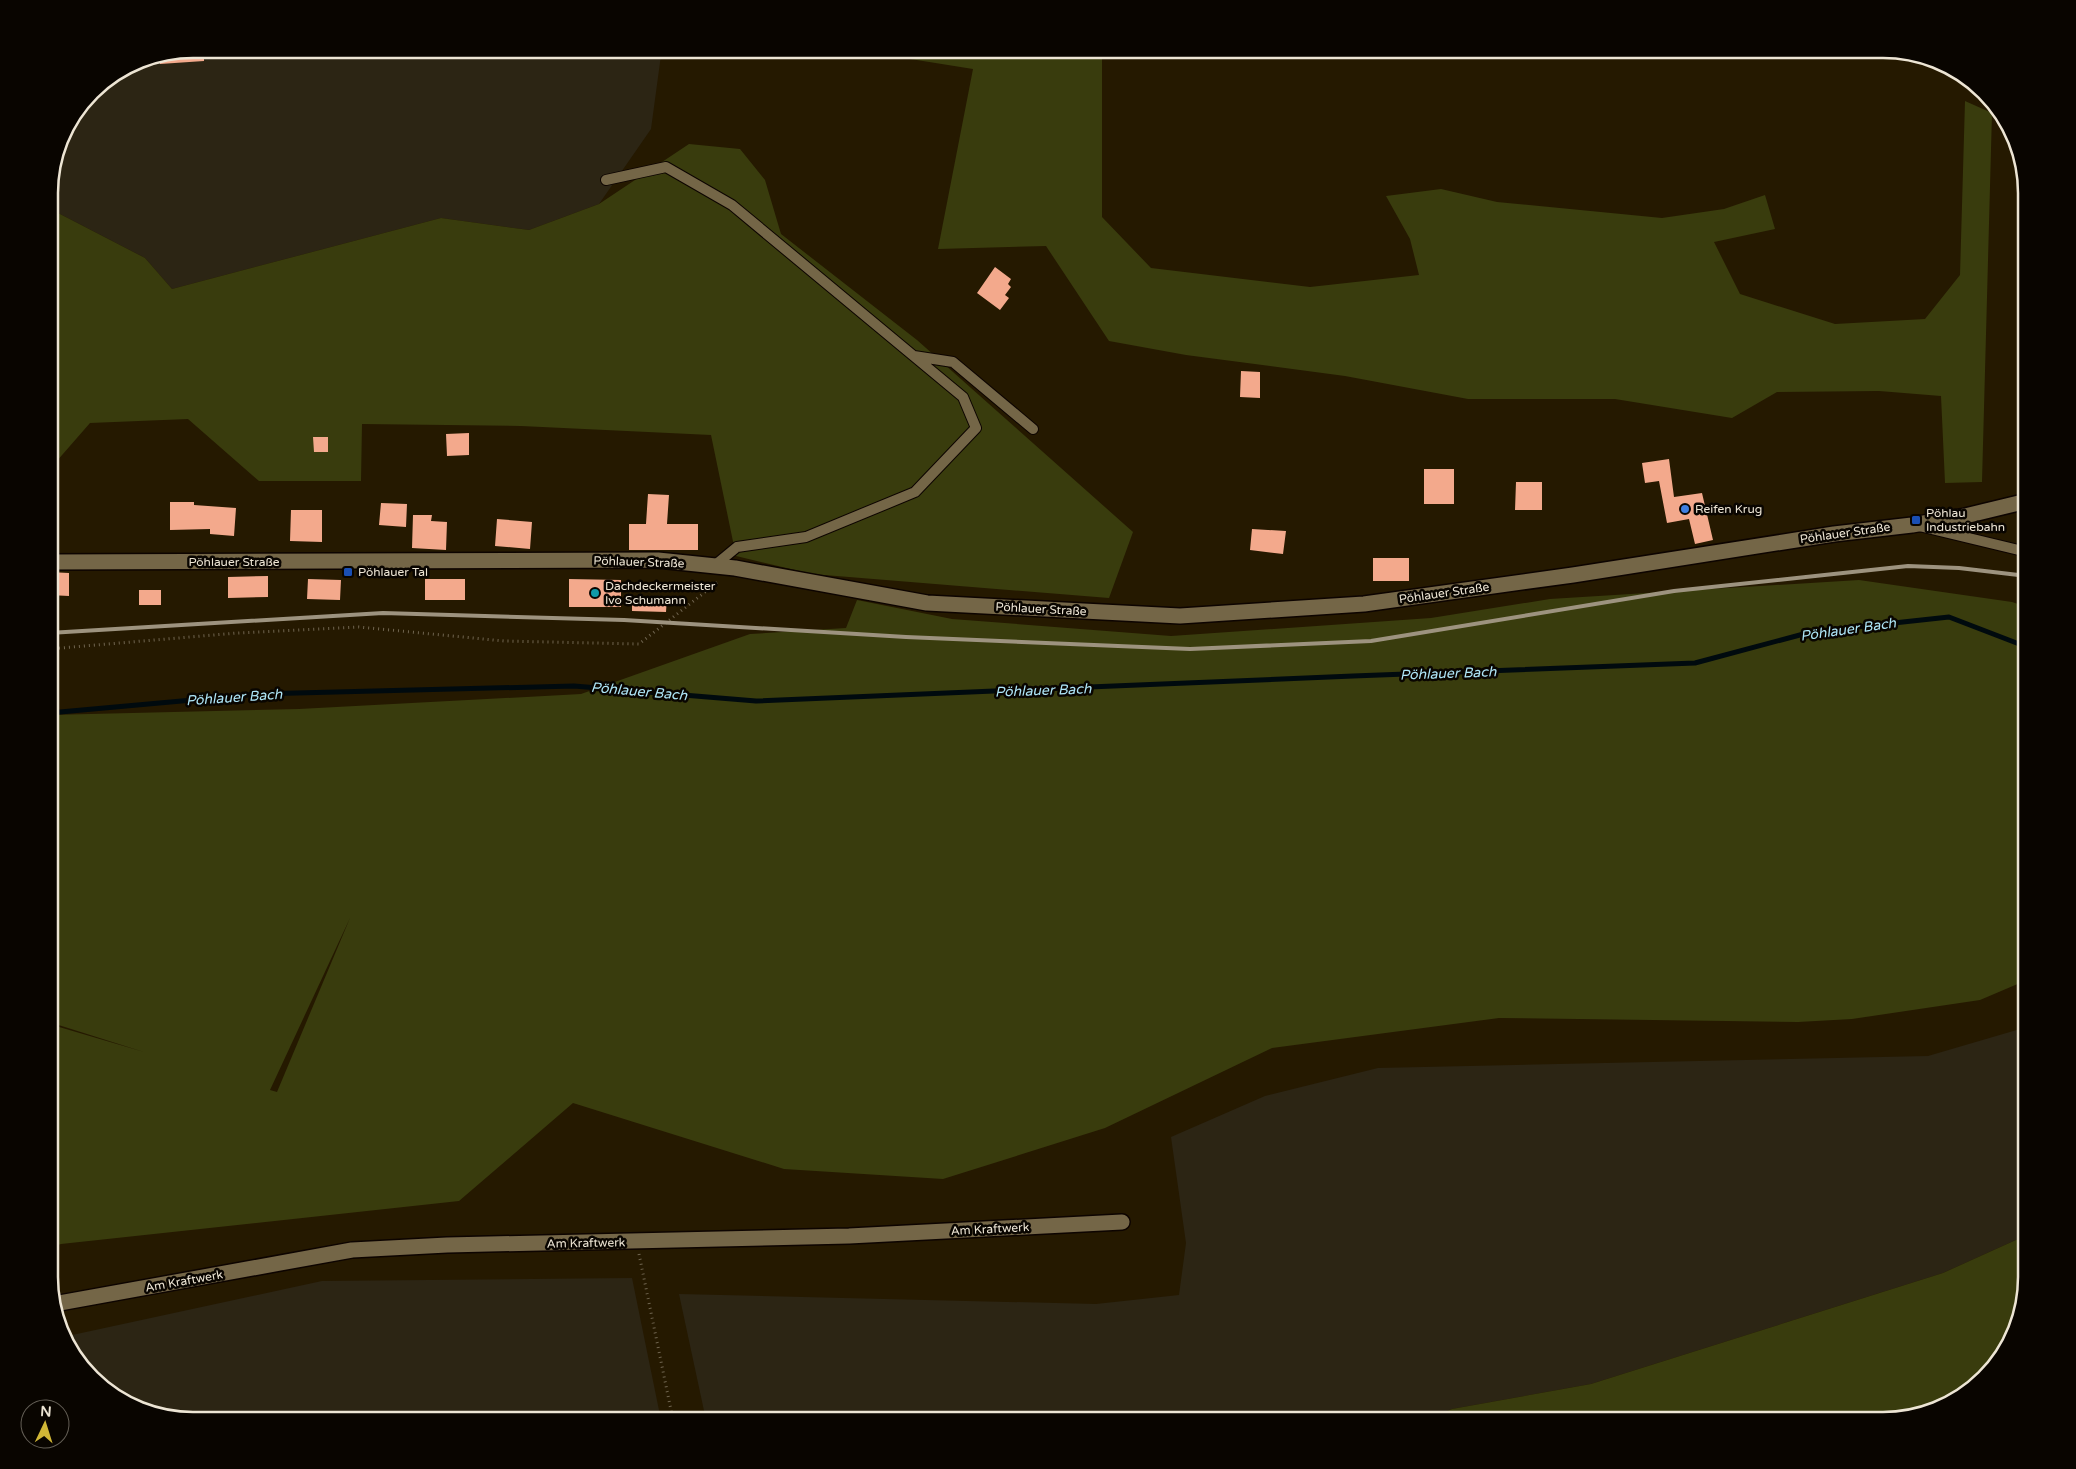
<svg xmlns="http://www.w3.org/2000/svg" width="2076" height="1469" font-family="'Varela Round',sans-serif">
<rect width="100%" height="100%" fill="#251900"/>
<path fill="#2c2514" d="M193 49H661V55L651 129 599 204 529 230 441 218 172 289 145 258 58 213 49 216V184L60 137 91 91 138 60Z
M2027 1027V1235L1943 1273 1591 1384 1452 1409 1425 1420H706L679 1294 1096 1304 1179 1295 1186 1243 1171 1137 1265 1096 1378 1068 1928 1056Z
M632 1278 661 1420H193L147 1413 105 1391 63 1337 322 1281Z"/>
<path fill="#393c0d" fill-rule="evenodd" d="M848 49H1102V217L1151 268 1310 287 1419 275 1410 239 1386 196 1441 189 1497 202 1662 218 1724 209 1765 195 1775 229 1714 242 1740 294 1835 324 1925 319 1960 275 1965 101 1992 113 1982 482 1945 483 1941 396 1879 391 1777 392 1732 418 1615 399H1468L1345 376 1186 355 1109 341 1046 246 938 249 973 69Z
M689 144 740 149 765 180 781 234 917 340 1133 532 1109 598 812 574 736 556 711 435 521 426 362 424 361 481H259L188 419 90 423 49 470V216L58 213 145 258 172 289 441 218 529 230 599 204Z
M1859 580 2012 602 2027 607V980L1980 1000 1852 1019 1798 1022 1499 1018 1272 1048 1105 1128 943 1179 784 1169 573 1103 459 1201 61 1244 49 1248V1024L144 1052 49 1022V715L299 709 581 694 750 634 846 628 857 600 952 619 1171 636 1431 618 1550 599ZM350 918 277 1092 270 1090Z
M2027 1235V1276L2020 1322 1998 1364 1947 1405 1883 1420H1425L1452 1409 1591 1384 1943 1273Z"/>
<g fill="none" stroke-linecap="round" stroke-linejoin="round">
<path stroke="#000a0e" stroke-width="5" d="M49 713 258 694 574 686 756 701 1353 676 1695 663 1811 632 1949 617 2027 647"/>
</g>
<path fill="#f3a98c" d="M193 49H204V61L160 64 159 55Z
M995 267 1011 279 1008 284 1011 287 1005 295 1009 298 1000 310 977 293Z
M1241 371 1260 372V398L1240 397Z
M469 433V455L447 456 446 434Z
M313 437H328V452H314Z
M1669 459 1674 497 1702 493 1713 540 1695 544 1689 519 1667 523 1659 481 1645 483 1642 463Z
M1424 469H1454V504H1424Z
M1516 482H1542V510H1515Z
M648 494 669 495 667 524H698V550H629V524H646Z
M170 502H194V505L236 508 234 536 210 534V529L170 530Z
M381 503 407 504 406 527 379 525Z
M291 510H322V542L290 541Z
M413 515H432L431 521 447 522 446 550 412 548Z
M497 519 532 522 530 549 495 546Z
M1252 529 1286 531 1283 554 1250 550Z
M1373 558H1409V581H1373Z
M49 572 69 573V596L49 595Z
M268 576V597L228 598V577Z
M308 579 341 580 340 600 307 599Z
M425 579H465V600H425Z
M569 579 621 580V607H569Z
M139 590H161V605H139Z
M632 597H667L666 612 632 611Z"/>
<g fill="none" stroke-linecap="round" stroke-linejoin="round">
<g stroke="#0d0400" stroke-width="12">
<path id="service" d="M606 180 666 167 732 205 963 397 976 428 915 492 806 537 737 547 714 566
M914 356 953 362 1033 429
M1919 526 2027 552"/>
</g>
<g stroke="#0d0400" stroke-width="18">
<path id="minor" d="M49 562 658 560 735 568 927 603 1180 616 1364 604 1573 575 1834 534 1912 525 1965 516 2027 501
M54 1304 352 1250 447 1245 849 1236 1122 1222"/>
</g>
<path stroke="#70654f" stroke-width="3" stroke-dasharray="1 4" stroke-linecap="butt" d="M49 649 237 633 359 627 504 641 639 644 719 581
M639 1254 673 1420"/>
<use href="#service" stroke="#746647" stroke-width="10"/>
<use href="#minor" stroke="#746647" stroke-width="15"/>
<path stroke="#9d937f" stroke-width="4" d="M49 633 383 613 624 620 906 637 1190 649 1371 641 1674 591 1908 566 1959 568 2027 576"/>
</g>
<circle fill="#3f7fe0" stroke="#090500" stroke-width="2" cx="1685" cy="509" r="5"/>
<g fill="#1a4fb4" stroke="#090500" stroke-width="2">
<rect x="1911" y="515" width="10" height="10" rx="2.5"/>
<rect x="343" y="567" width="10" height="10" rx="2.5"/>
</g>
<circle fill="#0f9aa8" stroke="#090500" stroke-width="2" cx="595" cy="593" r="5"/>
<g text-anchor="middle" stroke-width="5" stroke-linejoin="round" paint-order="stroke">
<g font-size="12" fill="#ede5d4" stroke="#090500" text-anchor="start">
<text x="1695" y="513">Reifen Krug</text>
<text x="1926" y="517">Pöhlau<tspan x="1926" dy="14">Industriebahn</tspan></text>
<text x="358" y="576">Pöhlauer Tal</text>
<text x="605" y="590">Dachdeckermeister<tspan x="605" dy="14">Ivo Schumann</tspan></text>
</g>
<g font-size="12" fill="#ede5d4" stroke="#090500">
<text transform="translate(1845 533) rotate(-8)" y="4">Pöhlauer Straße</text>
<text x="234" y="566">Pöhlauer Straße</text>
<text transform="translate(639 562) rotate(2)" y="4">Pöhlauer Straße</text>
<text transform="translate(1444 593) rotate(-8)" y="4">Pöhlauer Straße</text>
<text transform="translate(1041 609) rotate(3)" y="4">Pöhlauer Straße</text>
<text transform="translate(990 1229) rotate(-3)" y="4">Am Kraftwerk</text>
<text transform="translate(586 1243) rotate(-1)" y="4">Am Kraftwerk</text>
<text transform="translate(184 1281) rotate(-10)" y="4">Am Kraftwerk</text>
</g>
<g font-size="14" font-style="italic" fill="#aee5f6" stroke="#090500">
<text transform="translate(1848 629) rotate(-8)" y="5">Pöhlauer Bach</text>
<text transform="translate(1448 673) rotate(-2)" y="5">Pöhlauer Bach</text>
<text transform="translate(1043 690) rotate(-2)" y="5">Pöhlauer Bach</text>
<text transform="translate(639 691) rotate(5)" y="5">Pöhlauer Bach</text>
<text transform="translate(234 697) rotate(-4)" y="5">Pöhlauer Bach</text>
</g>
</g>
<path d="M0 0H2076V1469H0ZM193 58H1883A135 135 0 0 1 2018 193V1277A135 135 0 0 1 1883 1412H193A135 135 0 0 1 58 1277V193A135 135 0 0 1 193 58Z" fill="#090500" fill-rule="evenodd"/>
<path fill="none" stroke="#ede5d4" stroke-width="2.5" d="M193 58H1883A135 135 0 0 1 2018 193V1277A135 135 0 0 1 1883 1412H193A135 135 0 0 1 58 1277V193A135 135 0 0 1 193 58Z"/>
<g transform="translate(45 1424) rotate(4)"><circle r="24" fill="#090500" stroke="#645f55"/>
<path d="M0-4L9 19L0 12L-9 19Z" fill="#d1b736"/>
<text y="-8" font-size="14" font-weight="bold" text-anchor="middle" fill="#ede5d4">N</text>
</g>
</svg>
